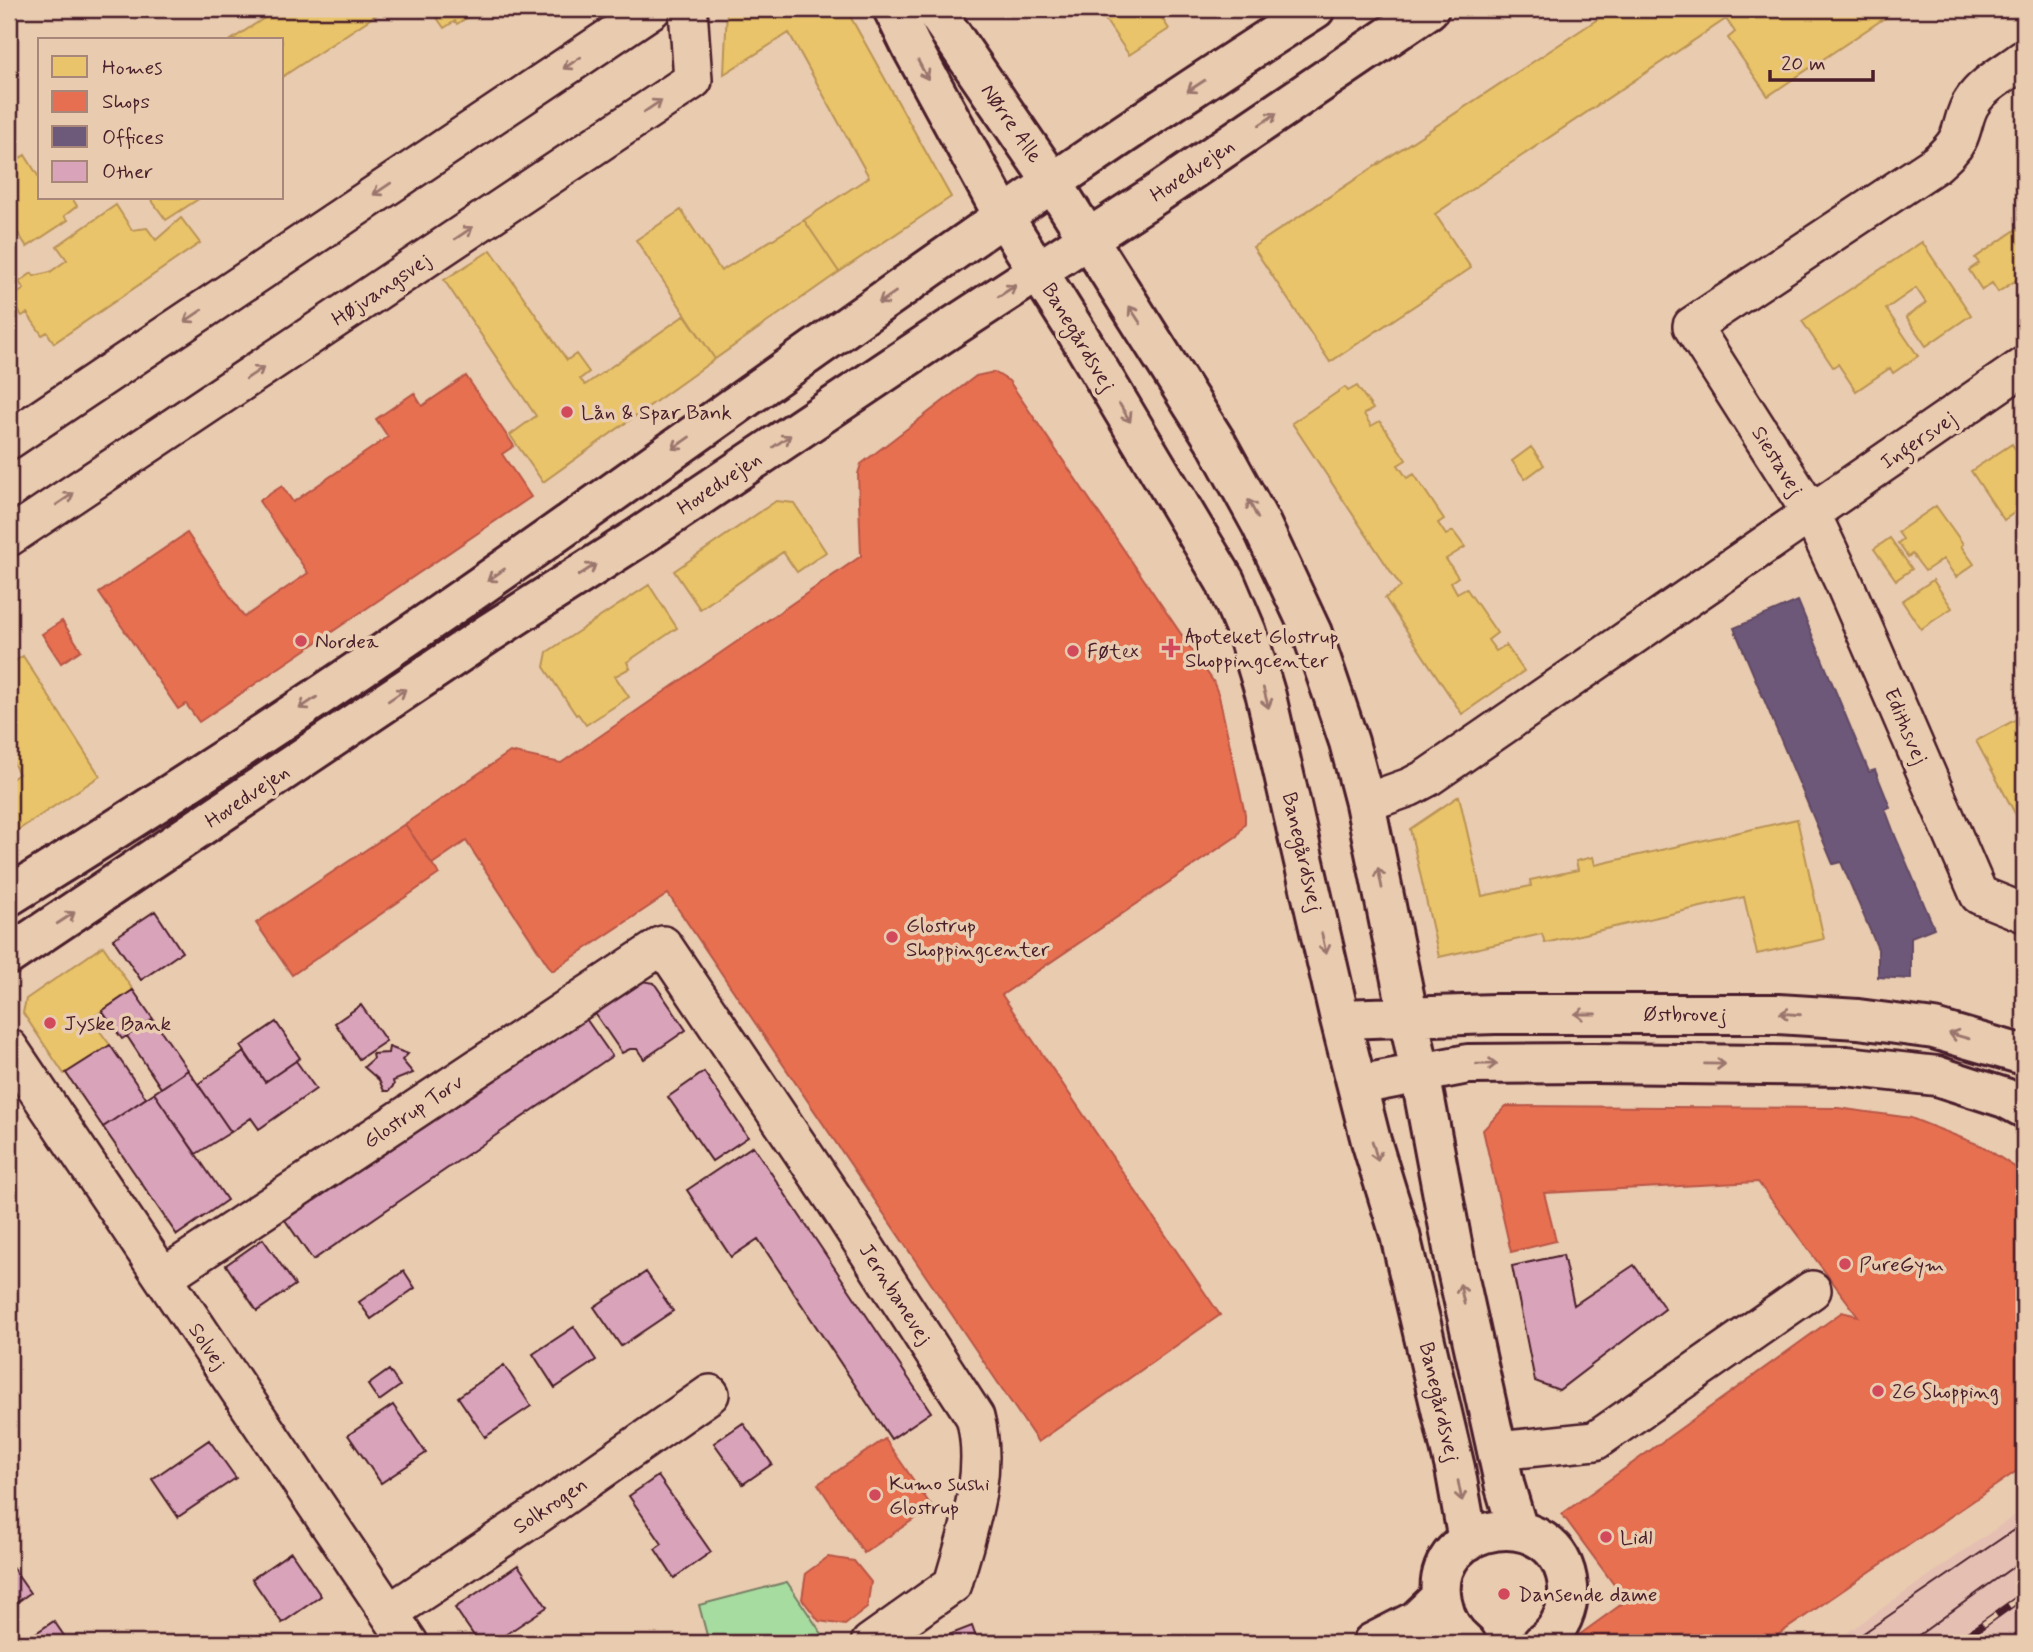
<svg xmlns="http://www.w3.org/2000/svg" width="2033" height="1652" font-family="Mynerve,sans-serif">
<rect width="100%" height="100%" fill="#e9cbaf"/>
<filter id="ink" filterUnits="userSpaceOnUse"><feTurbulence type="fractalNoise" baseFrequency=".0143" numOctaves="2"/><feDisplacementMap in="SourceGraphic" scale="14" xChannelSelector="R" yChannelSelector="G"/><feConvolveMatrix kernelMatrix="1 2 1 2 8 2 1 2 1" color-interpolation-filters="sRGB"/></filter>
<g filter="url(#ink)">
<path fill="#e4bfb2" d="M2024 1509V1643H1833Z"/>
<path fill="#a6dc9f" stroke="#787e65" stroke-width="2" d="M787 1582 822 1634 810 1643H709L699 1605Z"/>
<path fill="#e9c46a" stroke="#b99257" stroke-width="2" d="M278 9H385L282 77V40H231Z
M431 9H481L457 24 455 21 444 28Z
M727 9H846L951 197 839 272 804 220 869 177 789 33 724 74Z
M1098 9H1156L1169 29 1129 55Z
M1613 9H1759L1763 15 1771 9H1898L1768 96 1728 38 1735 32 1726 19 1435 214 1471 268 1330 362 1253 247Z
M25 155 40 179V198H72L77 206 64 216 68 220 27 247 9 219V165Z
M150 198H200L166 220Z
M116 205 132 230 147 228 156 240 181 218 200 243 54 343 47 332 42 335 27 313 22 316 10 299 24 289 19 282 32 273 34 276 50 272 67 260 57 246Z
M681 210 721 271 804 220 839 272 715 359 636 240Z
M2024 224V275L1998 292 1992 283 1982 290 1969 270 1979 263 1975 258Z
M1922 242 1971 315 1926 346 1906 317 1926 303 1916 288 1886 309 1918 356 1893 373 1890 368 1856 391 1838 364 1833 367 1802 321Z
M491 250 567 360 576 354 589 372 580 379 585 385 685 315 715 359 543 482 510 435 536 416 444 280Z
M1357 386 1373 409 1364 414 1371 426 1380 421 1406 460 1398 465 1407 478 1414 474 1444 519 1438 523 1446 535 1453 531 1465 547 1446 559 1458 577 1451 582 1457 593 1466 588 1497 633 1488 640 1496 651 1506 645 1524 671 1462 714 1385 598 1401 587 1292 423 1345 387 1348 391Z
M2012 444 2021 458 2024 456V506L2004 520 1971 471Z
M1531 447 1544 465 1525 479 1512 461Z
M776 501 794 503 826 552 797 572 783 552 700 609 674 571Z
M1936 506 1963 544 1961 546 1974 564 1956 577 1943 559 1925 571 1912 554 1908 557 1898 543 1903 539 1898 532Z
M1890 538 1912 569 1896 580 1874 549Z
M1933 580 1952 608 1921 629 1902 601Z
M649 585 677 628 627 662 630 668 615 676 629 697 586 725 578 714 576 715 544 667 547 652Z
M23 656 100 776 9 836V781L19 774 9 755V665Z
M2022 716 2024 720V830L1976 741Z
M1459 796 1482 896 1531 886 1530 880 1578 870 1576 861 1593 857 1595 865 1797 819 1824 939 1757 954 1744 897 1545 943 1542 934 1439 957 1410 829Z
M103 946 133 990 96 1015 94 1023 110 1045 64 1074 23 1013 26 999Z"/>
<path fill="#e76f51" stroke="#b85746" stroke-width="2" d="M994 372 1009 381 1213 681 1219 696 1245 814V823L1237 836 1002 995 1220 1315 1038 1442 668 894 552 971 466 841 432 864 405 824 510 752 561 763 861 556 858 474 861 464 976 376Z
M466 376 514 446 502 454 531 497 199 722 186 704 178 709 99 593 187 533 244 617 308 573 259 501 282 486 293 502 388 437 376 419 414 393 422 406Z
M62 621 81 650 61 663 42 634Z
M405 824 439 874 292 975 256 923Z
M1506 1106 1838 1108 1911 1118 1982 1146 2024 1173V1466L1766 1643H1568L1626 1601 1562 1514 1842 1312 1858 1316 1758 1182 1544 1193 1556 1241 1511 1252 1483 1130Z
M885 1439 932 1507 864 1553 818 1484Z
M828 1557 854 1561 871 1582 867 1608 845 1625 819 1621 802 1599 806 1573Z"/>
<path fill="#6d597a" stroke="#624862" stroke-width="2" d="M1798 601 1869 772 1875 770 1890 807 1885 809 1896 838 1934 928 1911 937V979L1878 977V949L1841 862 1833 864 1734 628Z"/>
<path fill="#d9a3ba" stroke="#4a1f2b" stroke-width="2" d="M155 911 182 952 141 980 113 939Z
M642 981 654 983 686 1030 644 1059 637 1049H630L622 1053 594 1012Z
M133 990 153 1019 122 1039 102 1011Z
M361 1005 386 1041 359 1059 335 1023Z
M584 1016 612 1056 313 1260 285 1220Z
M153 1019 188 1070 161 1088 127 1036Z
M276 1022 300 1058 265 1082 241 1046Z
M110 1045 146 1098 103 1127 66 1073Z
M389 1047 408 1054 402 1060 413 1073 393 1081 394 1085 389 1091H384L379 1080 364 1067 373 1059 372 1054 388 1053Z
M244 1052 265 1082 296 1061 316 1089 259 1129 251 1118 231 1132 198 1084Z
M188 1070 231 1132 196 1154 154 1093Z
M704 1072 748 1137 712 1161 668 1097Z
M154 1093 227 1200 177 1235 103 1127Z
M753 1146 931 1412 891 1439 758 1239 731 1257 687 1190Z
M263 1239 295 1285 257 1311 226 1265Z
M1563 1255 1574 1305 1634 1265 1665 1309 1559 1390 1535 1381 1512 1266Z
M404 1271 415 1288 371 1319 359 1302Z
M646 1272 673 1311 621 1346 594 1307Z
M574 1327 596 1360 555 1388 533 1354Z
M504 1365 531 1406 485 1437 458 1397Z
M389 1370 400 1386 379 1401 368 1385Z
M393 1405 426 1453 381 1483 348 1435Z
M743 1423 772 1464 743 1484 714 1443Z
M209 1440 236 1478 178 1517 152 1479Z
M658 1476 711 1552 674 1578 655 1549 662 1544 629 1496Z
M291 1552 321 1596 282 1623 252 1579Z
M9 1563 30 1593 9 1608Z
M518 1565 547 1607 493 1643H479L455 1608Z
M54 1621 69 1643H21Z
M972 1626 978 1643H928Z"/>
<g fill="none" stroke-linecap="round" stroke-linejoin="round">
<g stroke="#4a1f2b" stroke-width="42">
<path id="minor" d="M2024 59C2007 72 1983 84 1972 102 1964 113 1964 127 1958 139 1953 149 1945 156 1936 164L1692 326 1811 513 1845 585 1979 895 2024 913
M9 440 652 9
M9 537 693 80 688 9
M1365 803 1410 787 1427 778 2024 366
M9 1048 409 1643
M163 1277 663 945 834 1199 975 1417C990 1474 968 1530 953 1584L870 1643
M1497 1451 1595 1441 1812 1290
M389 1613 534 1517 710 1394"/>
</g>
<g stroke="#4a1f2b" stroke-width="44">
<path id="tertiary" d="M893 9 911 46 1004 217 1077 333 1225 581 1247 633 1266 696 1340 1019 1371 1141 1400 1235 1455 1468 1468 1541
M934 9 1053 183 1216 442 1261 524 1312 633 1349 742 1365 803 1420 1073 1457 1270 1505 1487 1518 1530
M1340 1019 1495 1014H1778L1858 1019 1934 1029 2024 1055
M1358 1085 1468 1064 1593 1063 1846 1066 1937 1076 2005 1098 2024 1108
M1372 1643 1417 1620 1441 1597
M1466 1643C1453 1633 1445 1618 1442 1602 1426 1519 1560 1500 1568 1587 1569 1608 1560 1631 1542 1643"/>
</g>
<g stroke="#4a1f2b" stroke-width="44">
<path id="secondary" d="M9 896C164 800 317 700 466 596 749 399 1024 193 1315 9
M9 955 489 633 639 537 937 337 1155 195 1429 9"/>
</g>
<use href="#minor" stroke="#e9cbaf" stroke-width="37"/>
<use href="#tertiary" stroke="#e9cbaf" stroke-width="38"/>
<use href="#secondary" stroke="#e9cbaf" stroke-width="38"/>
<path stroke="#4a1f2b" stroke-width="2" d="M1849 1643 2024 1523
M1908 1643 2024 1559"/>
<g stroke="#4a1f2b" stroke-width="8">
<path id="rail" d="M1957 1643 2024 1595"/>
</g>
<use href="#rail" stroke="#e9cbaf" stroke-width="5" stroke-dasharray="16" stroke-linecap="butt"/>
</g>
<defs><path id="oneway-shaft" d="M-6 0H5M1.5-3L5.5 0L1.5 3" fill="none" stroke-width="1.6" stroke-linecap="round" stroke-linejoin="round" transform="scale(1.75)"/></defs>
<g stroke="#9a756d">
<use href="#oneway-shaft" transform="translate(572 63) rotate(146)"/>
<use href="#oneway-shaft" transform="translate(923 70) rotate(62)"/>
<use href="#oneway-shaft" transform="translate(1196 86) rotate(147)"/>
<use href="#oneway-shaft" transform="translate(653 106) rotate(-34)"/>
<use href="#oneway-shaft" transform="translate(1268 119) rotate(-34)"/>
<use href="#oneway-shaft" transform="translate(382 189) rotate(146)"/>
<use href="#oneway-shaft" transform="translate(464 233) rotate(-34)"/>
<use href="#oneway-shaft" transform="translate(1007 291) rotate(-33)"/>
<use href="#oneway-shaft" transform="translate(887 298) rotate(145)"/>
<use href="#oneway-shaft" transform="translate(1135 315) rotate(-123)"/>
<use href="#oneway-shaft" transform="translate(193 316) rotate(146)"/>
<use href="#oneway-shaft" transform="translate(255 373) rotate(-34)"/>
<use href="#oneway-shaft" transform="translate(1125 413) rotate(59)"/>
<use href="#oneway-shaft" transform="translate(782 441) rotate(-34)"/>
<use href="#oneway-shaft" transform="translate(681 443) rotate(145)"/>
<use href="#oneway-shaft" transform="translate(65 499) rotate(-34)"/>
<use href="#oneway-shaft" transform="translate(1253 509) rotate(-117)"/>
<use href="#oneway-shaft" transform="translate(587 570) rotate(-33)"/>
<use href="#oneway-shaft" transform="translate(496 575) rotate(145)"/>
<use href="#oneway-shaft" transform="translate(397 695) rotate(-34)"/>
<use href="#oneway-shaft" transform="translate(1266 698) rotate(75)"/>
<use href="#oneway-shaft" transform="translate(308 703) rotate(146)"/>
<use href="#oneway-shaft" transform="translate(1380 878) rotate(-101)"/>
<use href="#oneway-shaft" transform="translate(66 918) rotate(-33)"/>
<use href="#oneway-shaft" transform="translate(1324 944) rotate(78)"/>
<use href="#oneway-shaft" transform="translate(1585 1014) rotate(180)"/>
<use href="#oneway-shaft" transform="translate(1790 1014) rotate(-176)"/>
<use href="#oneway-shaft" transform="translate(1959 1036) rotate(-164)"/>
<use href="#oneway-shaft" transform="translate(1487 1064) rotate(-1)"/>
<use href="#oneway-shaft" transform="translate(1715 1064) rotate(1)"/>
<use href="#oneway-shaft" transform="translate(1375 1151) rotate(74)"/>
<use href="#oneway-shaft" transform="translate(1462 1294) rotate(-102)"/>
<use href="#oneway-shaft" transform="translate(1460 1491) rotate(79)"/>
</g>
</g>
<g fill="#d1495b" stroke="#e9cbaf" stroke-width="2.5">
<circle cx="567" cy="412" r="7"/>
<circle cx="301" cy="641" r="7"/>
<path d="M1167.5 637.5h7v7h7v7h-7v7h-7v-7h-7v-7h7z"/>
<circle cx="1073" cy="651" r="7"/>
<circle cx="892" cy="937" r="7"/>
<circle cx="50" cy="1023" r="7"/>
<circle cx="1845" cy="1264" r="7"/>
<circle cx="1878" cy="1391" r="7"/>
<circle cx="875" cy="1495" r="7"/>
<circle cx="1606" cy="1537" r="7"/>
<circle cx="1504" cy="1594" r="7"/>
</g>
<g text-anchor="middle" stroke-width="7" stroke-linejoin="round" paint-order="stroke">
<g font-size="21" fill="#4a1f2b" stroke="#e9cbaf">
<text transform="translate(1012 123) rotate(55)" y="7">Nørre Alle</text>
<text transform="translate(1192 170) rotate(-34)" y="7">Hovedvejen</text>
<text transform="translate(381 289) rotate(-34)" y="7">Højvangsvej</text>
<text transform="translate(1079 337) rotate(59)" y="7">Banegårdsvej</text>
<text transform="translate(1918 440) rotate(-34)" y="7">Ingersvej</text>
<text transform="translate(1778 461) rotate(58)" y="7">Siestavej</text>
<text transform="translate(719 483) rotate(-34)" y="7">Hovedvejen</text>
<text transform="translate(1906 726) rotate(67)" y="7">Edithsvej</text>
<text transform="translate(247 796) rotate(-34)" y="7">Hovedvejen</text>
<text transform="translate(1303 852) rotate(77)" y="7">Banegårdsvej</text>
<text x="1685" y="1021">Østbrovej</text>
<text transform="translate(413 1111) rotate(-34)" y="7">Glostrup Torv</text>
<text transform="translate(896 1294) rotate(57)" y="7">Jernbanevej</text>
<text transform="translate(208 1346) rotate(56)" y="7">Solvej</text>
<text transform="translate(1440 1402) rotate(77)" y="7">Banegårdsvej</text>
<text transform="translate(550 1505) rotate(-34)" y="7">Solkrogen</text>
</g>
<g font-size="21" fill="#4a1f2b" stroke="#e9cbaf" text-anchor="start">
<text x="581" y="419">Lån &amp; Spar Bank</text>
<text x="1185" y="643">Apoteket Glostrup<tspan x="1185" dy="24">Shoppingcenter</tspan></text>
<text x="315" y="648">Nordea</text>
<text x="1087" y="658">Føtex</text>
<text x="906" y="932">Glostrup<tspan x="906" dy="24">Shoppingcenter</tspan></text>
<text x="64" y="1030">Jyske Bank</text>
<text x="1859" y="1271">PureGym</text>
<text x="1892" y="1398">2G Shopping</text>
<text x="889" y="1490">Kumo sushi<tspan x="889" dy="24">Glostrup</tspan></text>
<text x="1620" y="1544">Lidl</text>
<text x="1518" y="1601">Dansende dame</text>
</g>
</g>
<rect width="2033" height="1652" fill="none" stroke="#e9cbaf" stroke-width="35"/>
<rect x="18" y="18" width="1998" height="1617" fill="none" stroke="#4a1f2b" stroke-width="2.5" filter="url(#ink)"/>
<rect x="38" y="38" width="245" height="161" fill="#e9cbaf" stroke="#a9867a" stroke-width="2"/>
<rect x="52" y="56" width="35" height="21" fill="#e9c46a" stroke="#a9867a" stroke-width="2"/>
<text x="102" y="74" font-size="21" fill="#4a1f2b">Homes</text>
<rect x="52" y="91" width="35" height="21" fill="#e76f51" stroke="#a9867a" stroke-width="2"/>
<text x="102" y="108" font-size="21" fill="#4a1f2b">Shops</text>
<rect x="52" y="126" width="35" height="21" fill="#6d597a" stroke="#a9867a" stroke-width="2"/>
<text x="102" y="144" font-size="21" fill="#4a1f2b">Offices</text>
<rect x="52" y="161" width="35" height="21" fill="#d9a3ba" stroke="#a9867a" stroke-width="2"/>
<text x="102" y="178" font-size="21" fill="#4a1f2b">Other</text>
<path d="M1770 70v10h103v-10" fill="none" stroke="#4a1f2b" stroke-width="3.5"/>
<text x="1781" y="70" font-size="21" fill="#4a1f2b" stroke="#e9cbaf" stroke-width="5" paint-order="stroke">20 m</text>
</svg>
